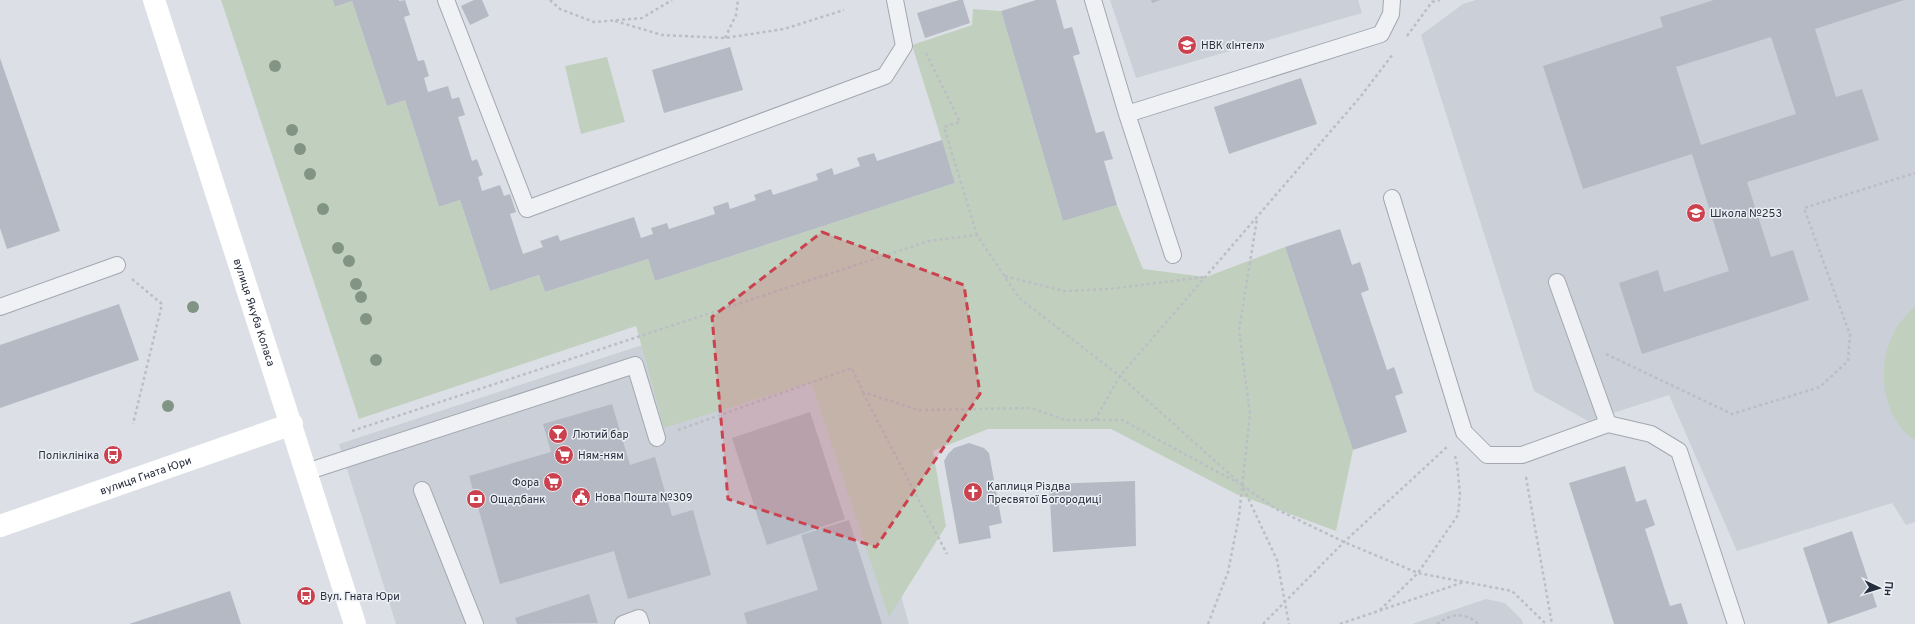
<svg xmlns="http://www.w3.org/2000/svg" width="1915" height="624" font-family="Overpass,sans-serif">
<rect width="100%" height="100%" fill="#dce0e6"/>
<path fill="#cacfd8" d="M1110 0H1358L1362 13 1136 78Z
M1476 0H1915V522L1906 525 1892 503 1737 551 1669 395 1588 421 1534 391 1421 35 1463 4Z
M814 289 909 624H396L339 444Z
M1486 599 1505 603 1522 620 1523 624H1412Z"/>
<path fill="#c1d0be" d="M221 0H333L336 7 352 1 387 106 405 100 439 207 460 200 490 291 539 275 545 292 648 259 655 281 955 183 912 45 972 25 973 9 1001 11 1063 221 1117 205 1143 269 1206 277 1285 247 1353 450 1336 531 1236 494 1111 429H988L933 451 946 526 889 617 811 382 664 428 636 326 359 419Z
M607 57 625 122 581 134 565 66Z
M1915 307V440C1877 414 1875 354 1902 320 1906 316 1910 310 1915 307Z"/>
<path fill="#b4b9c3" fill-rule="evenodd" d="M333 0H399V1L405 0 410 15 404 17 418 61 424 60 429 76 424 78 428 92 448 86 452 99 459 97 465 115 458 117 472 161 477 159 483 175 478 177 482 191 500 185 504 196 510 194 516 212 510 214 523 254 543 247 540 241 558 235 560 241 634 217 641 238 653 234 651 228 667 223 669 229 715 214 713 207 728 202 730 209 756 200 754 195 771 189 773 195 818 180 816 174 832 168 834 175 860 166 857 158 874 153 877 161 942 140 955 183 655 281 648 259 545 292 539 275 490 291 460 200 439 207 405 100 387 106 352 1 335 7Z
M474 0H482L489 16 470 25 461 6Z
M959 0H963L970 23 925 38 917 13Z
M1036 0H1056L1064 29 1072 27 1080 54 1073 56 1096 133 1104 131 1113 159 1104 161 1117 205 1063 221 1001 11Z
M1151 0H1160L1152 3Z
M1714 0H1904L1815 29 1836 97 1862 89 1879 140 1747 182 1771 257 1793 250 1809 300 1642 354 1619 283 1658 270 1664 292 1729 271 1692 154 1583 189 1543 66 1663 27 1660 17ZM1771 37 1796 114 1701 145 1676 67Z
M730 47 743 90 664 113 652 70Z
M0 58 60 231 7 249 0 228Z
M1301 78 1317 124 1229 154 1214 107Z
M1340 229 1352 265 1360 262 1369 290 1361 293 1387 370 1394 367 1403 393 1395 396 1407 432 1353 450 1285 247Z
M119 304 139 360 0 408V345Z
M612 404 630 465 655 457 672 516 693 510 711 575 628 599 614 551 500 584 469 476 551 452 543 424Z
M810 412 845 519 767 545 732 438Z
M969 443 984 448 989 453 1002 523 989 526 991 538 959 544 944 461 948 454 954 448Z
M1625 466 1636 502 1646 499 1655 525 1645 529 1670 606 1681 603 1688 624H1614L1569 483Z
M1135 481 1136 546 1053 552 1049 484Z
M849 520 882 624H747L744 613 818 590 801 535Z
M1852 531 1877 607 1828 624 1803 548Z
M230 591 241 624H129Z
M589 594 598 623 517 624 515 618Z"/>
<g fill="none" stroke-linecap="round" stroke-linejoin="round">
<g stroke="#a2a7b0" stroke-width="18">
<path id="lane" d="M446 0 527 209 885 76 904 46 895 0
M1093 0 1127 114 1173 255
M1127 114 1381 34 1391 14 1392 0
M1392 198 1464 432 1487 455H1522L1608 424 1651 434 1679 451 1736 624
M1557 282 1608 424
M0 307 117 265
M306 472 635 365 657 438
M422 490 475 624
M623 624 639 618 641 624"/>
</g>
<path stroke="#bbbec5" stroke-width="2.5" stroke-dasharray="3 3" stroke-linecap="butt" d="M550 0 560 9 594 22 642 18 672 0
M615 21 662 35 725 38 784 29 844 10
M1407 36 1432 2 1440 0
M725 38 736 15 738 0
M926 53 960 122 944 127 977 235
M1005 276 1064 291 1109 289 1205 277
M132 279 162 304 133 424
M1606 354 1732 414 1820 387 1848 361 1850 335 1804 208 1915 173
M863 393 947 554
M1095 420 1120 376 1361 96 1393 54
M678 430 852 368 863 392 918 410 1031 408 1065 420H1122L1238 483
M352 431 929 241 977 235 1019 298 1120 376 1242 485 1277 560 1289 624
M1526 477 1552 624
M1242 485 1276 509 1344 542 1418 573 1512 591 1546 624
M1380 610 1418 573 1458 515 1460 494 1457 464 1455 456
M1208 624 1228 572 1239 516 1250 414 1239 330 1257 219
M1263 624 1344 542 1447 447
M1340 624 1464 582
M1437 624C1451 613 1465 612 1478 624"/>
<use href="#lane" stroke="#eff1f5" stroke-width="16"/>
<g stroke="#fff" stroke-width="22">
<path id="s1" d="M154 0 355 624"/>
<path id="s2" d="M0 526 292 424"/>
</g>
</g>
<g fill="#829584">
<circle cx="275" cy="66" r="6"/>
<circle cx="292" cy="130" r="6"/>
<circle cx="300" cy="149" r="6"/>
<circle cx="310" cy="174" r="6"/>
<circle cx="323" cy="209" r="6"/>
<circle cx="338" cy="248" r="6"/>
<circle cx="349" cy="261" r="6"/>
<circle cx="356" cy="284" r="6"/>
<circle cx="361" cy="297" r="6"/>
<circle cx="193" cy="307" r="6"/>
<circle cx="366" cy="319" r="6"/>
<circle cx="376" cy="360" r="6"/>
<circle cx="168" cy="406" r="6"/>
</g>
<path fill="#cb424e" fill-opacity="0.2" stroke="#cb424e" stroke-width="3" stroke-dasharray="8 5" stroke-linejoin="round" d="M822 232 964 285 980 394 876 547 728 499 712 317Z"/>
<defs>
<g id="school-disc" transform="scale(1)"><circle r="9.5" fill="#cb424e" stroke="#eceff4"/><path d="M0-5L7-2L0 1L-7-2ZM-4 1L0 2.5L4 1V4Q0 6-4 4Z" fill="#fff"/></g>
<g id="bar-disc" transform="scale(1)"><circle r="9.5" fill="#cb424e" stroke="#eceff4"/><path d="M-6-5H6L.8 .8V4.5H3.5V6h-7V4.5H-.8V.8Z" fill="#fff"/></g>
<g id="bus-disc" transform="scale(1)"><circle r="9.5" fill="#cb424e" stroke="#eceff4"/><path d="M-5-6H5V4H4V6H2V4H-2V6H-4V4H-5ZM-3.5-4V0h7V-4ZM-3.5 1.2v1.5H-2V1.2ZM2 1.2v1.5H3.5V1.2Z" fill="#fff"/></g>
<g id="supermarket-disc" transform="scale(1)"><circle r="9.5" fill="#cb424e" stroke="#eceff4"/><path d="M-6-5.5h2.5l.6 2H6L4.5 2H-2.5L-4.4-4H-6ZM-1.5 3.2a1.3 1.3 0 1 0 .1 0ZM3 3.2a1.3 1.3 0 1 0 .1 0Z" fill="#fff"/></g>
<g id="church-disc" transform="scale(1)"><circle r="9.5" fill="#cb424e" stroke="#eceff4"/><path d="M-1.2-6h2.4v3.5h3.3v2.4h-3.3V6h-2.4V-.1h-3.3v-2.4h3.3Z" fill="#fff"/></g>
<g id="civic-disc" transform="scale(1)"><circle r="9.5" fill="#cb424e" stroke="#eceff4"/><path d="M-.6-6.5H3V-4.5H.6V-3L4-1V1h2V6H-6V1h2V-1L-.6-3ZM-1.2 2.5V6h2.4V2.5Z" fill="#fff"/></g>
<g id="bank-disc" transform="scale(1)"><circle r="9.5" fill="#cb424e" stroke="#eceff4"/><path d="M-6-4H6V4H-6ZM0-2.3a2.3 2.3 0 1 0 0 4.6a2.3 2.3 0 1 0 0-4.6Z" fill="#fff"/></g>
</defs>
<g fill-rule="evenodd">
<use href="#school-disc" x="1187" y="45"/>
<use href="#school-disc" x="1696" y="213"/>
<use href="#bar-disc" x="558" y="434"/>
<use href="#bus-disc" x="113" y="455"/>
<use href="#supermarket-disc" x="564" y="455"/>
<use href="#supermarket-disc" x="553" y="482"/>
<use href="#church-disc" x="973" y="492"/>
<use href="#civic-disc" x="581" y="497"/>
<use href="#bank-disc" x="476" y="499"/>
<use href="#bus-disc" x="306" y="596"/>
</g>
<g text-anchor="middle" stroke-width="3" stroke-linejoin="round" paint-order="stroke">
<g font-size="11" fill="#262d3c" stroke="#eceff4" text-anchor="start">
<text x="1201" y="49">НВК «Інтел»</text>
<text x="1710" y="217">Школа №253</text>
<text x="572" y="438">Лютий бар</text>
<text x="99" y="459" text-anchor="end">Поліклініка</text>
<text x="578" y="459">Ням-ням</text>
<text x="539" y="486" text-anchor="end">Фора</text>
<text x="987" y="490">Каплиця Різдва<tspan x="987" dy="13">Пресвятої Богородиці</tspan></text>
<text x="595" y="501">Нова Пошта №309</text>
<text x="490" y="503">Ощадбанк</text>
<text x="320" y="600">Вул. Гната Юри</text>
</g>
<g font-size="11" fill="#262d3c" stroke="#eceff4">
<text dy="4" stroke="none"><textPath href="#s1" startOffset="328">вулиця Якуба Коласа</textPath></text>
<text dy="4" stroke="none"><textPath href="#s2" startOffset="154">вулиця Гната Юри</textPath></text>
</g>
</g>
<g transform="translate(1879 588) rotate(94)" stroke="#eceff4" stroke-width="3" paint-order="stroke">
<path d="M0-3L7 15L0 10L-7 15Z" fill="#262d3c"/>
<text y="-6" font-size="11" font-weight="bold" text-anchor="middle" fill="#262d3c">Пн</text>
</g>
</svg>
